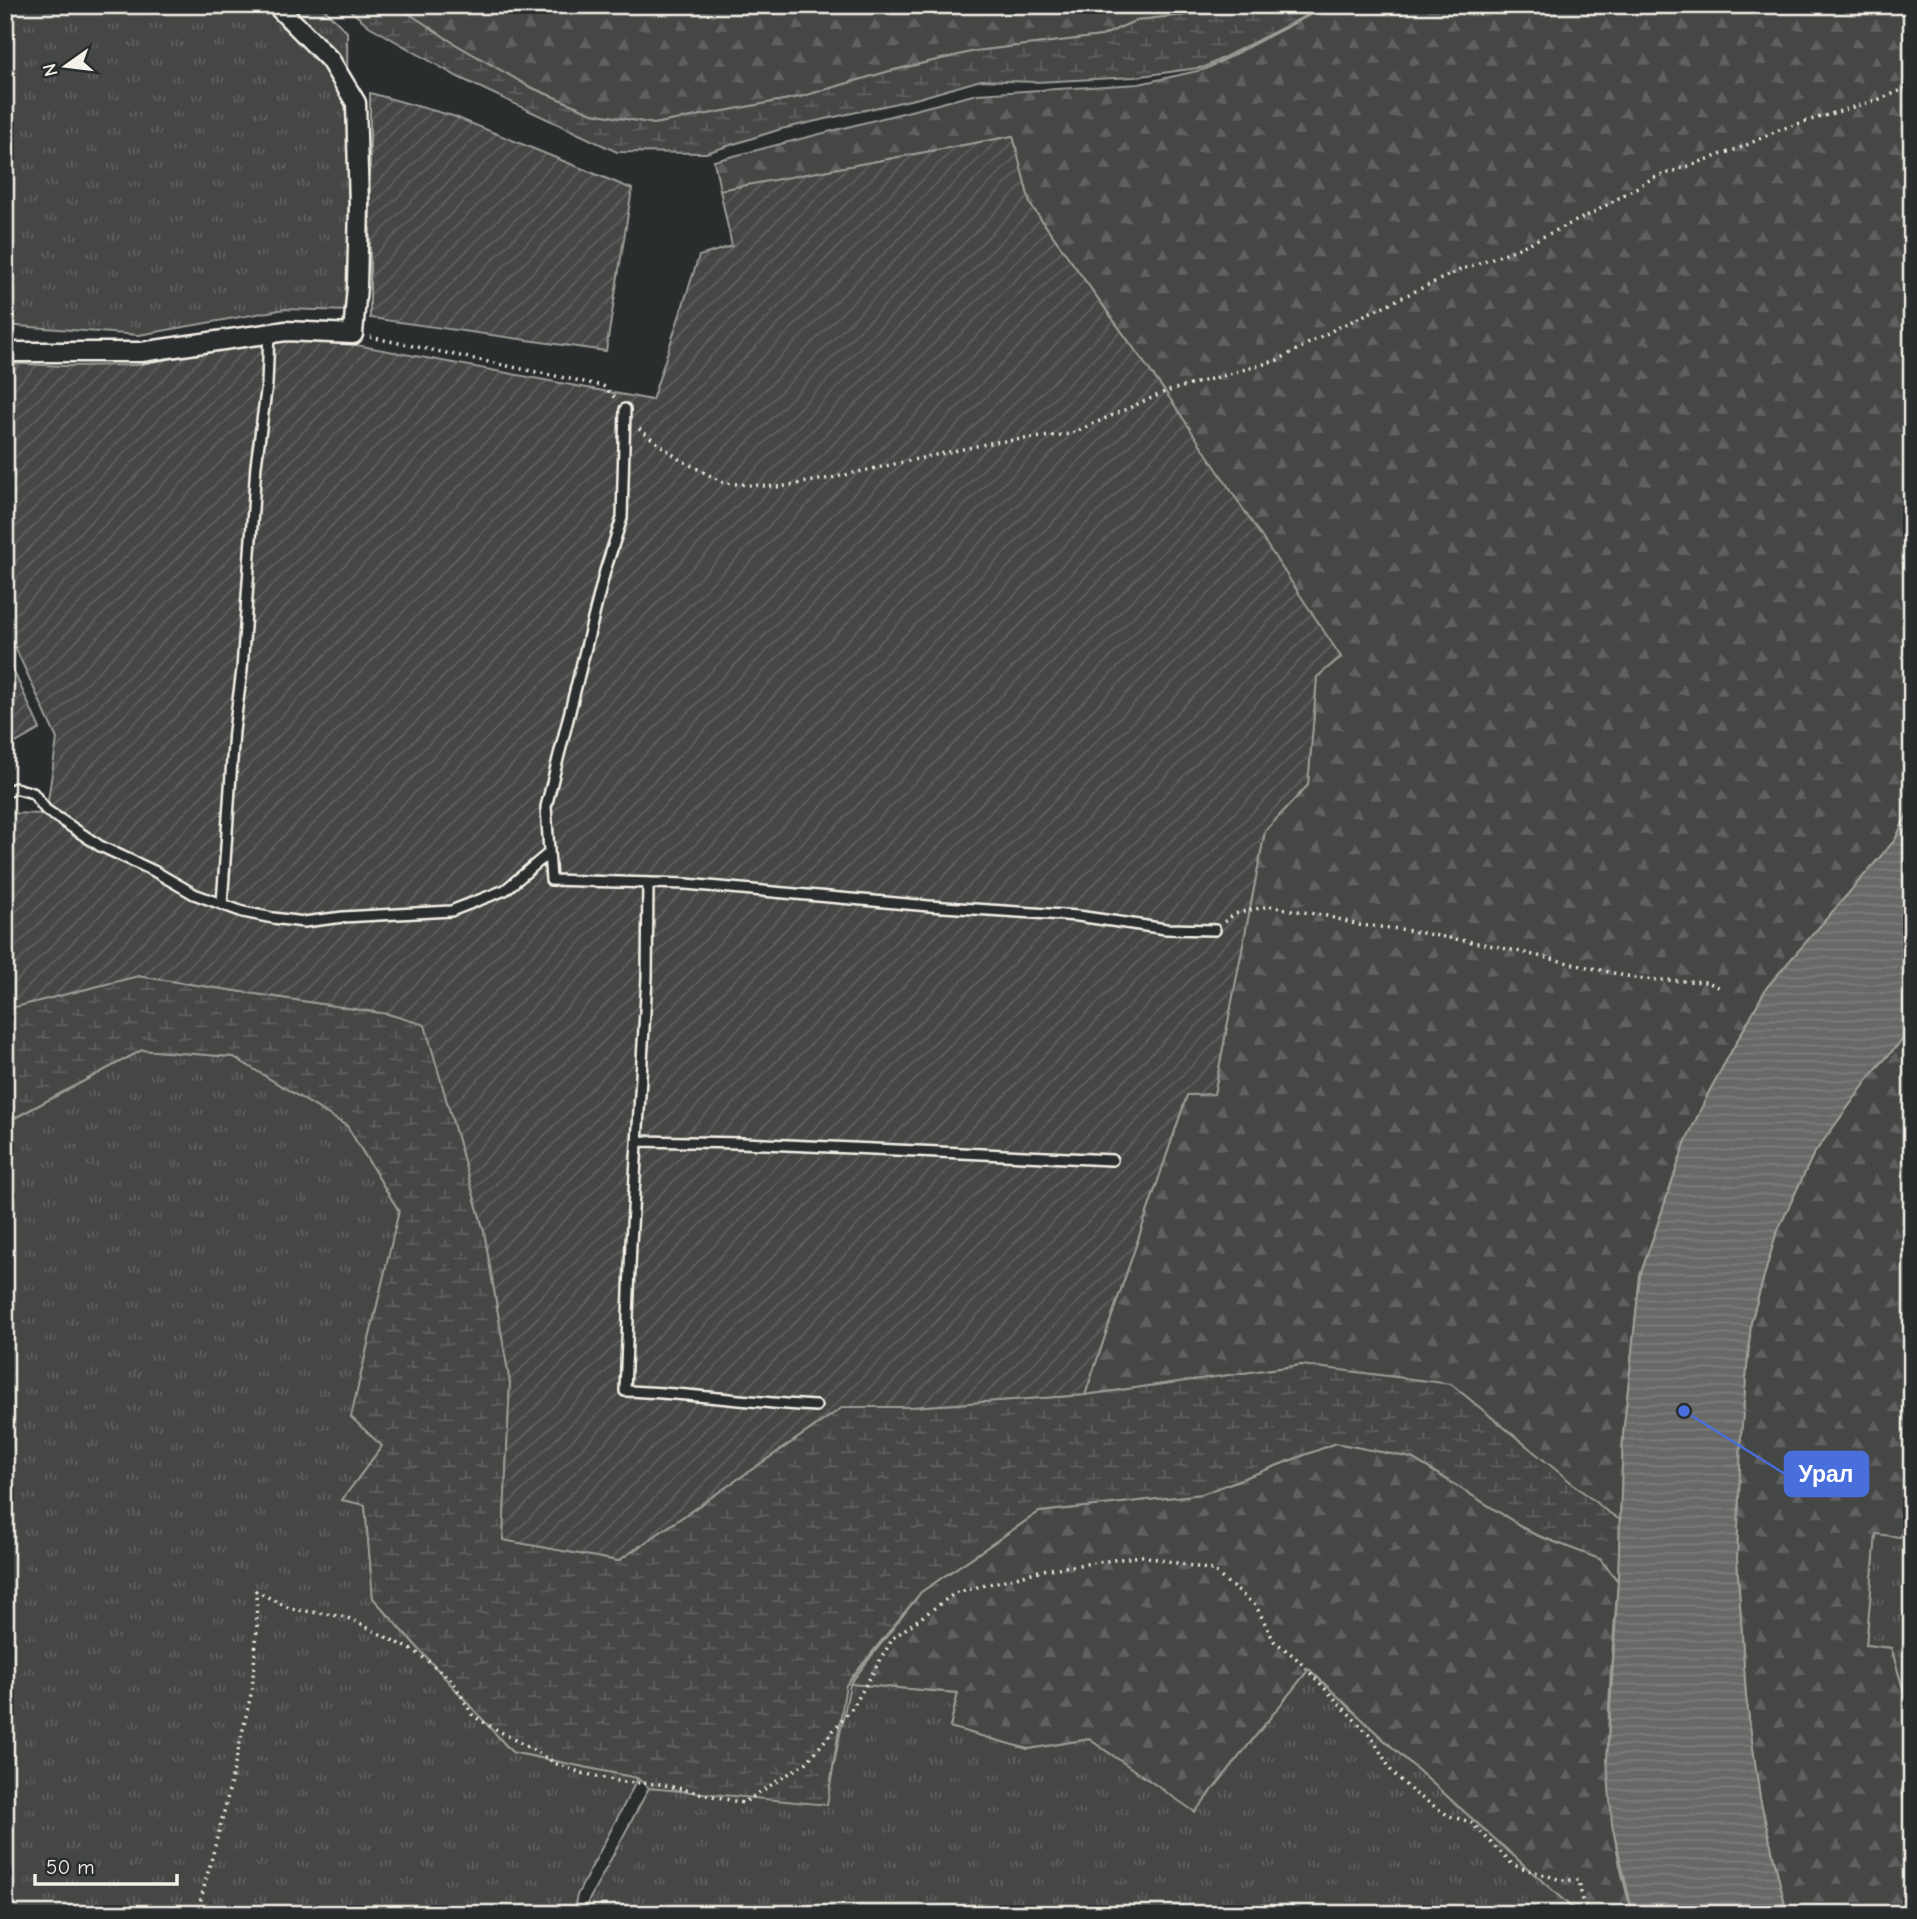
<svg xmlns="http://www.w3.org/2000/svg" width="1917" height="1919" font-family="'Comic Neue',sans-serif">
<defs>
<pattern id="grass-tufts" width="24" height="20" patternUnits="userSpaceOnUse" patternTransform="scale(1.75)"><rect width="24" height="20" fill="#444645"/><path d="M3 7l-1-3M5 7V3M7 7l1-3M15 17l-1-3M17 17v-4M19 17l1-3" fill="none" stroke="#606160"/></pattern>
<pattern id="forest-firs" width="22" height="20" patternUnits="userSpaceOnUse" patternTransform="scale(1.75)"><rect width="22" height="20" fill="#444645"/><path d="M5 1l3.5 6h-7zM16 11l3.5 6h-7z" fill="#606160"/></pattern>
<pattern id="wetland-marsh" width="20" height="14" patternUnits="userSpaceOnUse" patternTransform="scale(1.75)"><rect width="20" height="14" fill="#444645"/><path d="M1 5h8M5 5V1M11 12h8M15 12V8" fill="none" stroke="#606160"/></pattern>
<pattern id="garden-furrows" width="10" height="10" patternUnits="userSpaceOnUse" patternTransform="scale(1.75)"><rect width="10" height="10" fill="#444645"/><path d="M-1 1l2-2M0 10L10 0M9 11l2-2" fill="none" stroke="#606160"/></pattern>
<pattern id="water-rules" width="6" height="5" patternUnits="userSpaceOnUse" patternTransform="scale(1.75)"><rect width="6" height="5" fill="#676866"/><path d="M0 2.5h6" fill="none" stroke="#7d7e7c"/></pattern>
</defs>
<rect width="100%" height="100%" fill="#2a2d2e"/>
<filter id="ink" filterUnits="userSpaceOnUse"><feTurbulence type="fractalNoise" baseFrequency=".0143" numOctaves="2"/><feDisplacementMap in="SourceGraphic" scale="14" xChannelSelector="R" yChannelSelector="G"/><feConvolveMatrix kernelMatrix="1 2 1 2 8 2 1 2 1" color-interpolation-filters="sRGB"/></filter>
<g filter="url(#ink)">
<path fill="url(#grass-tufts)" stroke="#9c9c96" stroke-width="2" d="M5 5H320L347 32 349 311 285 309 139 335 5 325Z
M142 1050 234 1057 347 1126 399 1211 351 1417 382 1446 342 1500 365 1504 373 1598 512 1752 638 1778 577 1895 573 1914H5V1123Z
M1912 1511V1719L1891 1648 1866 1645 1876 1533 1900 1537Z
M1309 1669 1382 1738 1579 1914H586L589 1900 649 1788 774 1795 826 1804 850 1684 958 1693 950 1727 1028 1749 1089 1739 1195 1811Z
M1912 1766V1817L1901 1791Z"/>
<path fill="url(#forest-firs)" stroke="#9c9c96" stroke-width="2" d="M396 5H1224L1185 15 1137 20 1102 36 976 51 890 71 800 97 654 124 592 113 530 87 455 44Z
M1329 5H1912V804L1895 840 1767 987 1710 1090 1686 1141 1640 1276 1623 1436 1620 1520 1605 1510 1301 1365 1085 1395 1187 1095 1214 1094 1265 831 1308 785 1317 677 1173 403 1030 204 1013 136 720 190 714 161 977 94 1139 84 1206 69Z
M1912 1029V1511L1900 1537 1876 1534 1866 1645 1891 1648 1912 1719V1766L1901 1791 1912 1817V1914H1787L1760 1799 1746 1697 1737 1559 1741 1435 1751 1322 1776 1234 1813 1155 1875 1070Z
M1336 1443 1412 1458 1534 1534 1600 1559 1618 1581C1609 1695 1596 1802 1633 1914H1579L1382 1738 1309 1669 1195 1812 1089 1739 1028 1749 950 1727 958 1693 850 1684 921 1592 1039 1512 1202 1494Z"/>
<path fill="url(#wetland-marsh)" stroke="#9c9c96" stroke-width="2" d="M344 5H396L455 44 530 87 592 113 654 124 800 97 890 71 976 51 1102 36 1137 20 1185 15 1224 5H1327L1205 67 1134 77 1036 82 981 80 919 98 781 129 706 153 617 152 458 77 369 26Z
M138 976 388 1014 425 1024 484 1231 510 1383 503 1540 618 1561 843 1407H910L1085 1395 1301 1365 1451 1384 1605 1510 1620 1520 1618 1581 1600 1559 1534 1534 1412 1458 1336 1443 1202 1494 1039 1512 921 1592 846 1685 827 1805 649 1788 637 1778 512 1752 373 1598 365 1505 342 1500 382 1446 351 1417 399 1211 347 1126 234 1057 142 1050 5 1123V1006L11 1008Z"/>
<path fill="url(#garden-furrows)" stroke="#9c9c96" stroke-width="2" d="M370 93 453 116 632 189 606 351 370 318Z
M1013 136 1030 204 1173 403 1341 657 1317 677 1308 785 1265 831 1214 1094 1187 1095 1085 1395 910 1407H843L618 1561 503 1540 510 1383 484 1231 425 1025 388 1014 138 976 11 1008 5 813 46 814 57 739 5 625V363L63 366 137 365 275 339 340 342 652 400 699 256 732 246 720 190Z
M5 652 40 729 5 749Z"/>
<path fill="url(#water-rules)" stroke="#9f9f9a" stroke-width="2" d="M1912 804V1029L1875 1070 1813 1155 1776 1234 1751 1322 1741 1435 1737 1559 1746 1697 1760 1799 1787 1914H1633L1612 1825 1607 1760 1618 1581 1623 1436 1640 1276 1686 1141 1710 1090 1767 987 1895 840Z"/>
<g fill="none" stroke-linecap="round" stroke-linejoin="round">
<g stroke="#f4f1e8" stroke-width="14">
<path id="service" d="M625 409 622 518 605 571 546 807 551 880 686 884 929 906 1078 916 1166 929 1215 930
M5 793 15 788 33 793 46 810 100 846 154 871 194 894 243 912 273 918 304 922 343 917 451 911 505 890 549 853
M648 883 647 978 631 1243 625 1391C689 1393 752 1403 816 1406
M222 904 234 731 242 670 256 465 267 384 269 333
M637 1141 742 1143 1112 1160"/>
</g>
<g stroke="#f4f1e8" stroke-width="23">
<path id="minor" d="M5 352H141L286 331 353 334 357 286 359 205 356 103 330 60 276 5"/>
</g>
<path stroke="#f4f1e8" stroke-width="3.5" stroke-dasharray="2 5" stroke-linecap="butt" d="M370 337 603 386 618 400
M639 429 679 459 724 483 779 487 831 478 995 442 1070 434 1165 392 1278 360 1335 329 1460 270 1517 249 1595 212 1651 179 1740 148 1781 129 1880 99 1912 86
M1225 922 1234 914 1269 906 1327 916 1359 925 1400 929 1494 946 1640 979 1707 982 1719 987
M197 1914 225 1808 252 1690 257 1628 256 1591 291 1609 346 1617 416 1652 452 1680 473 1716 557 1764 582 1773 622 1782 660 1784 743 1803 807 1762 853 1707 893 1638 955 1593 1043 1570 1142 1556 1212 1570 1256 1606 1274 1641 1294 1656 1372 1738 1392 1772 1413 1792 1449 1816 1471 1822 1513 1865 1561 1880H1579L1582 1900 1590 1914"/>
<use href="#service" stroke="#2a2d2e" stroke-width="9"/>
<use href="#minor" stroke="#2a2d2e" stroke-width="18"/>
</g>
</g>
<path fill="none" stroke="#486fdb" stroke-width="2.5" d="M1684 1411L1785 1474"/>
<circle fill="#486fdb" stroke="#2a2d2e" stroke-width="2.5" cx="1684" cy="1411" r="7"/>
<rect fill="#486fdb" stroke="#486fdb" stroke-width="2.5" x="1785" y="1452" width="83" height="44" rx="7"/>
<g font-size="23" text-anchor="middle" font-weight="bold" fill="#fff">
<text x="1826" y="1482">Урал</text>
</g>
<rect width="1917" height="1919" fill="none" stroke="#2a2d2e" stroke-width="28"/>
<rect x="14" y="14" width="1889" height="1891" fill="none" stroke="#f4f1e8" stroke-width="2.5" filter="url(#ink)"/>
<g transform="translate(66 66) rotate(256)" stroke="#2a2d2e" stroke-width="5" paint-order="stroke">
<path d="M0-5L12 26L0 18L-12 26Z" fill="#f4f1e8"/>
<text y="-10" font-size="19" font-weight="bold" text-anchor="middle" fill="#f4f1e8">N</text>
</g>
<path d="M35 1874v10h142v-10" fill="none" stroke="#f4f1e8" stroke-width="3.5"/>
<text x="46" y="1874" font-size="21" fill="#f4f1e8" stroke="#2a2d2e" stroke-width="5" paint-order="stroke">50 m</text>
</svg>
